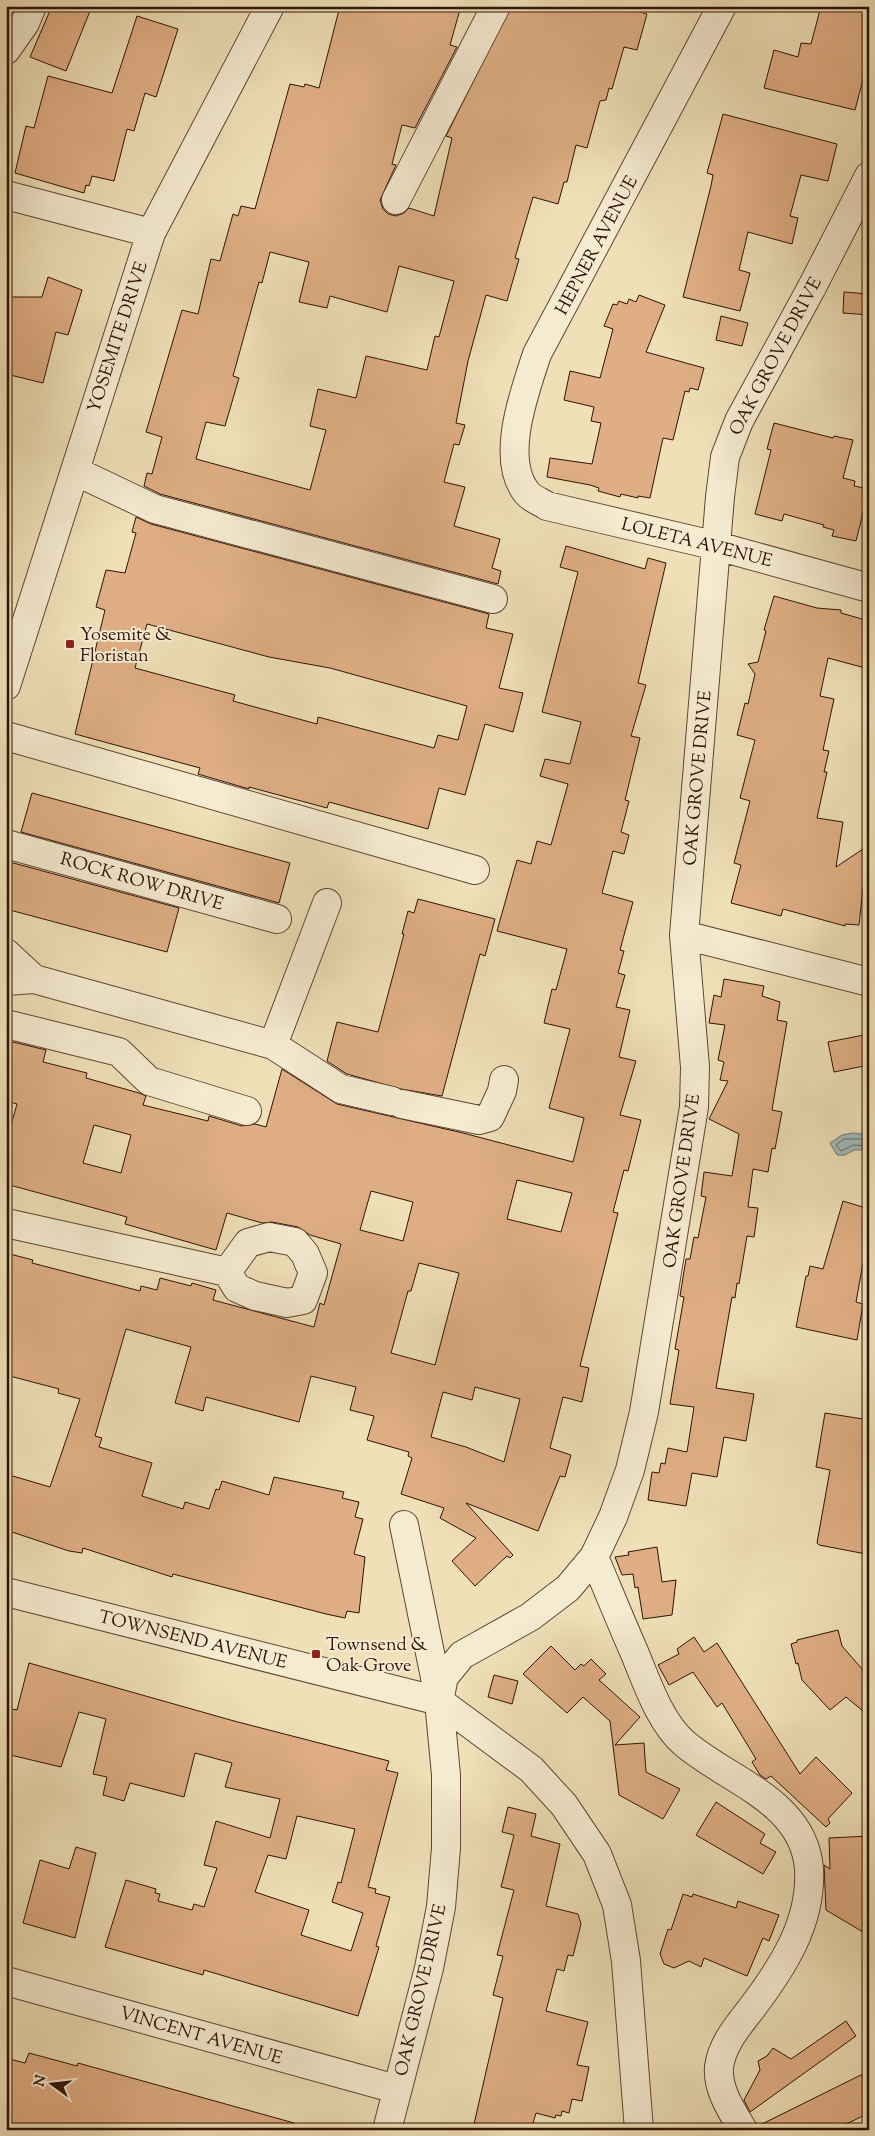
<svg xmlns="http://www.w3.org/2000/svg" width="875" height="2136" font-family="'Sorts Mill Goudy',serif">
<rect width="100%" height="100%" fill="#efe0b8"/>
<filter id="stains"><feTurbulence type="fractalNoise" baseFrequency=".004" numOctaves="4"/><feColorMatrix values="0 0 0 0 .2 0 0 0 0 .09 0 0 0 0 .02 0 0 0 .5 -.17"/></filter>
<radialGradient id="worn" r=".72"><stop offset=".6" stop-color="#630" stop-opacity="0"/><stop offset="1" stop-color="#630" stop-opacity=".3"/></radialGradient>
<path fill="#a0babb" stroke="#737773" d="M853 1133 869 1135V1150H854L845 1155H837L830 1143 842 1135Z"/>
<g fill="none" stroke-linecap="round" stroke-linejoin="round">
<path stroke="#686661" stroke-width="1" d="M869 1139H844L836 1145 841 1151 853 1145 869 1146"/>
</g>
<path fill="#dfae84" stroke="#301207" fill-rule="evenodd" d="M52 6H92L66 71 30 57Z
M340 6H461L450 45 457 47 415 128 402 125 392 164 396 165 380 200 383 209 388 214 396 216 404 213 409 208 434 216 452 138 446 136 511 6H619L647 14 637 50 624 47 612 89 609 88 606 100 600 101 587 148 576 145 567 182H564L558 204 533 197 515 258 519 259 507 301 486 295 468 361 456 423 465 425 459 445 454 444 444 482 465 487 454 526 500 539 492 568 501 571 498 584 160 494 144 486 147 473 152 474 162 437 146 432 182 310 198 314 211 259 220 261 233 214 238 216 241 206 255 209 290 84 304 87 305 84 319 88ZM270 252 309 262 299 302 327 308 330 296 387 312 399 266 454 281 439 337 435 336 427 370 366 356 356 398 318 389 310 426 326 430 310 490 196 459 206 422 225 426 239 378 233 376 259 282 262 283Z
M821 6H869V57L855 110 764 88 774 50 798 57 801 43 811 44Z
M137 16 178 29 156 97 145 93 134 131 127 129 114 181 92 176 89 186 86 185 84 193 15 173 26 126 34 128 48 76 112 93Z
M723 114 837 144 828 181 801 175 790 216 798 218 792 244 748 232 739 270 750 273 740 311 683 297 711 186 713 175 707 173Z
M48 277 82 290 68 335 56 332 43 383 6 374V297H42Z
M844 292 869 294V315L843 313Z
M639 295 665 305 646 352 704 368 698 390 690 388 689 392 685 391 673 440 663 438 650 498 638 496V498L621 494 620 497 598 491 599 488 590 485 547 477 550 458 592 464 601 423 591 421 594 407 564 400 570 371 600 378 613 329 604 326 613 304 617 305 619 301 627 304 629 299 636 302Z
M721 316 748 323 742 346 716 340Z
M774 423 833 438 834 436 853 440 843 478 855 481 854 486 869 489 856 541 832 536 834 530 823 527 824 525 784 514 782 521 755 514 771 450 767 449Z
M136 517 151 524 489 614 486 628 513 634 499 688 523 693 513 732 485 724 465 795 439 788 428 829 329 802 327 808 249 787V789L198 774 200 768 75 734 105 610 96 607 106 570 125 573 136 533 132 532ZM147 624 269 657 330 668 467 706 458 740 438 735 434 748 318 717 317 724 233 701 235 695 135 668Z
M566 546 645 569 648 558 666 563 638 683 646 685 631 736 640 738 625 800 629 801 621 832 629 835 624 854 613 851 602 893 633 902 620 950 624 951 618 973 625 975 616 1007 630 1010 619 1057 636 1061 620 1115 641 1120 628 1171 624 1170 613 1212 618 1213 580 1366 589 1368 582 1402 563 1397 550 1448 571 1455 565 1477 560 1476 538 1531 466 1503 513 1555 510 1558 507 1556 475 1586 452 1561 476 1538 440 1518 444 1508 401 1494 412 1458 408 1456 409 1452 367 1440 374 1416 350 1410 356 1387 311 1376 299 1422 206 1397 203 1411 175 1403 191 1347 126 1329 95 1436 102 1438 99 1447 152 1463 142 1496 183 1509 185 1502 209 1509 216 1489 219 1490 222 1481 269 1495 274 1477 344 1492 342 1498 359 1502 355 1517 363 1519 354 1554 365 1557 359 1613 347 1611 345 1618 326 1614 173 1574 172 1577 83 1548 82 1553 69 1551 6 1530V1474L50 1487 80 1399 58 1393 59 1389 6 1375V1253L33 1260 32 1263 140 1291 141 1286 157 1290 160 1278 191 1286 192 1283 216 1290 213 1300 314 1327 320 1303 324 1305 341 1244 310 1235 298 1227 272 1222 262 1223 227 1213 216 1250 125 1224 127 1217 6 1184V1143L17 1104 6 1101V1051L9 1041 46 1050 43 1062 87 1073 86 1078 139 1093 146 1096 143 1105 208 1121 209 1116 242 1126 255 1124 266 1127 282 1069 337 1104 463 1133 573 1162 584 1118 549 1108 570 1029 544 1023 552 989 556 990 567 949 497 931 517 860 531 864 537 841 551 845 568 784 540 776 545 759 570 764 581 722 542 712 578 572 560 567ZM94 1125 131 1135 121 1173 83 1163ZM517 1180 572 1193 561 1232 507 1219ZM371 1191 413 1202 403 1241 360 1230ZM419 1263 459 1273 435 1365 391 1353 408 1291H411ZM475 1387 520 1399 504 1462 466 1447 431 1437 443 1392 472 1400Z
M774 596 817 608 841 610V613L869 621V669L828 658 820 696 834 699 823 750 829 751 824 772H827L817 818 843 822 836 867 869 845V888H863L859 925 845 924V926L783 909 781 916 731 903 741 865 734 863 750 801 740 798 755 740 737 735 745 703 748 704 755 674 748 664 758 662 766 631 764 630Z
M32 793 290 863 279 903 21 832Z
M6 861 179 908 167 952 6 909Z
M418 899 495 919 485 956 480 954 442 1096 401 1089 347 1074 327 1061 337 1022 378 1032 404 934H402L408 911 414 913Z
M724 979 764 986 762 996 780 1002 777 1020 787 1022 772 1110 782 1112 775 1149 772 1148 768 1172 753 1169 748 1207 758 1208 754 1237 747 1236 739 1284 737 1283 735 1298 732 1297 716 1388 754 1394 746 1441 724 1437 717 1477 692 1473 686 1506 648 1500 652 1472 659 1473 661 1463 665 1464 668 1448 687 1452 694 1407 670 1404 679 1350 675 1349 684 1297 680 1296 686 1259H690L694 1237 698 1238 706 1197 701 1196 704 1172 732 1176 739 1134 709 1119 728 1081 720 1080 724 1062 718 1060 725 1025 709 1023 714 995 721 997Z
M869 1034V1065L834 1072 828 1042Z
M843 1201 869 1209V1264L863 1263 856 1302 863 1304 857 1340 796 1327 806 1276H808L810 1266 823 1269Z
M825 1413 869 1420V1537L866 1554 819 1545 817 1543 830 1470 816 1467Z
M657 1547 662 1582 676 1580 672 1615 643 1619 638 1587 635 1588 633 1574 622 1575 615 1557 629 1555 628 1552Z
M838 1630 842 1646 869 1677V1716L846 1697 830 1710 802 1680 798 1663 796 1664 791 1644 797 1642V1640Z
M694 1637 704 1652 717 1643 800 1774 816 1757 852 1793 828 1819 830 1823 826 1827 771 1776 766 1779 760 1775 752 1762 756 1759 722 1703 717 1707 693 1672 669 1685 658 1665 679 1654 677 1649Z
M551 1646 575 1670 581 1664 584 1666 591 1659 606 1674 599 1680 640 1717 615 1745 644 1743 646 1772 680 1789 663 1819 619 1795 610 1721 583 1697 567 1713 523 1674Z
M29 1663 234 1721 389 1761 386 1770 398 1773 368 1887 376 1889 375 1893 390 1897 376 1946 379 1947 358 2016 204 1970 203 1975 105 1947 126 1880 156 1889 155 1893 160 1894 158 1901 192 1910 194 1904 204 1907 217 1868 204 1865 216 1821 270 1838 280 1799 225 1787 232 1763 195 1753 184 1797 130 1783 124 1801 103 1795 107 1777 93 1774 106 1719 79 1712 61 1767 6 1754V1708L17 1710ZM297 1816 355 1829 341 1883 338 1882 332 1902 363 1913 351 1951 301 1935 309 1910 255 1892 268 1855 286 1859Z
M494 1675 518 1681 512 1704 488 1697Z
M716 1802 765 1834 760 1843 776 1852 763 1874 696 1835Z
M508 1807 536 1814 531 1836 560 1844 546 1906 578 1914 581 1924 573 1956 568 1955 564 1971 557 1969 546 2011 588 2022 577 2065 589 2067 582 2101 572 2099 569 2113 562 2111 561 2116 556 2115 555 2118 536 2113 531 2130H494L474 2124 503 1998 493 1995 503 1956 497 1955 514 1890 501 1887 514 1835 502 1832Z
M869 1836V1897L863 1932 826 1910 824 1865 830 1869 829 1838Z
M76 1847 96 1853 75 1938 23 1923 40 1860 69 1869Z
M683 1894 692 1897 693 1894 736 1908 738 1901 779 1915 769 1941 763 1938 747 1976 704 1958 701 1967 689 1961 674 1968 664 1964 660 1954 668 1929 671 1930Z
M846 2021 856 2036 750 2112 744 2100 760 2070 758 2061 767 2056 773 2048 791 2059Z
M29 2053 77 2066 78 2063 294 2123 293 2130H6V2058L25 2063Z
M869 2071V2113L834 2130H759L758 2126Z"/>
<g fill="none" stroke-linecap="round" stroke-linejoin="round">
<g stroke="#604633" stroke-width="30">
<path id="minor" d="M722 6 537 354C525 391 499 459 527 493 532 499 541 502 547 506L717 546 869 588
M6 50 25 23 32 6
M6 195 151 233
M396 200 496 6
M75 471 155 509 493 599
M6 686 151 233 270 6
M6 736 475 870
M6 844 277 919
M684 935 869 982
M6 953 34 979
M6 981 34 979 273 1045 327 903
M6 1024 119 1052 149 1081 247 1111
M273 1045 341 1089 392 1101
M402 1104 479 1120 490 1117 502 1091 504 1080
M6 1223 227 1272 237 1288 255 1296 287 1303 303 1300 313 1273 305 1254 295 1242 269 1237 248 1243 227 1272
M404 1525 439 1697
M594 1557C608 1590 621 1622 635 1654 647 1683 660 1722 684 1743 728 1781 804 1801 809 1869 812 1923 782 1968 751 2009 738 2026 722 2044 719 2067 717 2090 732 2111 743 2130
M6 1592 439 1701 531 1769 564 1805 597 1854 617 1905 626 1961 639 2130
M6 1981 396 2089
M387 2130 429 1968 441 1907 446 1848V1775L439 1701 444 1677 462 1655 530 1617 568 1588 594 1557 613 1517 630 1470 644 1412 694 1107 695 1067 684 935 720 497 725 457 739 421 812 287 869 176"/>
</g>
<use href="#minor" stroke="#f5ebd1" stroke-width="28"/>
</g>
<g fill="#8f2418" stroke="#f5ebd1" stroke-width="2">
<rect x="65" y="639" width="10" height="10" rx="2.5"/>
<rect x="311" y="1649" width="10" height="10" rx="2.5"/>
</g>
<g text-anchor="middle" stroke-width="4" stroke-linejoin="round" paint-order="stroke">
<g font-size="18" fill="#301207" stroke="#f5ebd1">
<text transform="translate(596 245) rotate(-62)" y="6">HEPNER AVENUE</text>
<text transform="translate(117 337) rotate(-72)" y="6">YOSEMITE DRIVE</text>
<text transform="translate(775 356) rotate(-62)" y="6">OAK GROVE DRIVE</text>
<text transform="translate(697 542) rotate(14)" y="6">LOLETA AVENUE</text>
<text transform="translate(697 778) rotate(-85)" y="6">OAK GROVE DRIVE</text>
<text transform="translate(142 881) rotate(16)" y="6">ROCK ROW DRIVE</text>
<text transform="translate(681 1181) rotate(-82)" y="6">OAK GROVE DRIVE</text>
<text transform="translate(193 1639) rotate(14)" y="6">TOWNSEND AVENUE</text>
<text transform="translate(420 1990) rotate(-77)" y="6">OAK GROVE DRIVE</text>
<text transform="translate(201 2035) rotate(16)" y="6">VINCENT AVENUE</text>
</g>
<g font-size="18" fill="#301207" stroke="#f5ebd1" text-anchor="start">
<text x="80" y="640">Yosemite &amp;<tspan x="80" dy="21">Floristan</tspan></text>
<text x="326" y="1650">Townsend &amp;<tspan x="326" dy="21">Oak Grove</tspan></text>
</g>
</g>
<rect width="875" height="2136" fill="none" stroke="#efe0b8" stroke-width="25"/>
<rect x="8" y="8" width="860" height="2121" fill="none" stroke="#301207" stroke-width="2.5"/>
<rect x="12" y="12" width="850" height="2111" fill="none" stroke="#301207"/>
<g transform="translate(52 2084) rotate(285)" stroke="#f5ebd1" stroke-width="4" paint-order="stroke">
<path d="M0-4L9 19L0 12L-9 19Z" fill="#301207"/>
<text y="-8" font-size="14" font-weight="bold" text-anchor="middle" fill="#301207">N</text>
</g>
<rect width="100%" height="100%" filter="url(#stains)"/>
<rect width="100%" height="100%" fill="url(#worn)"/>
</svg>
